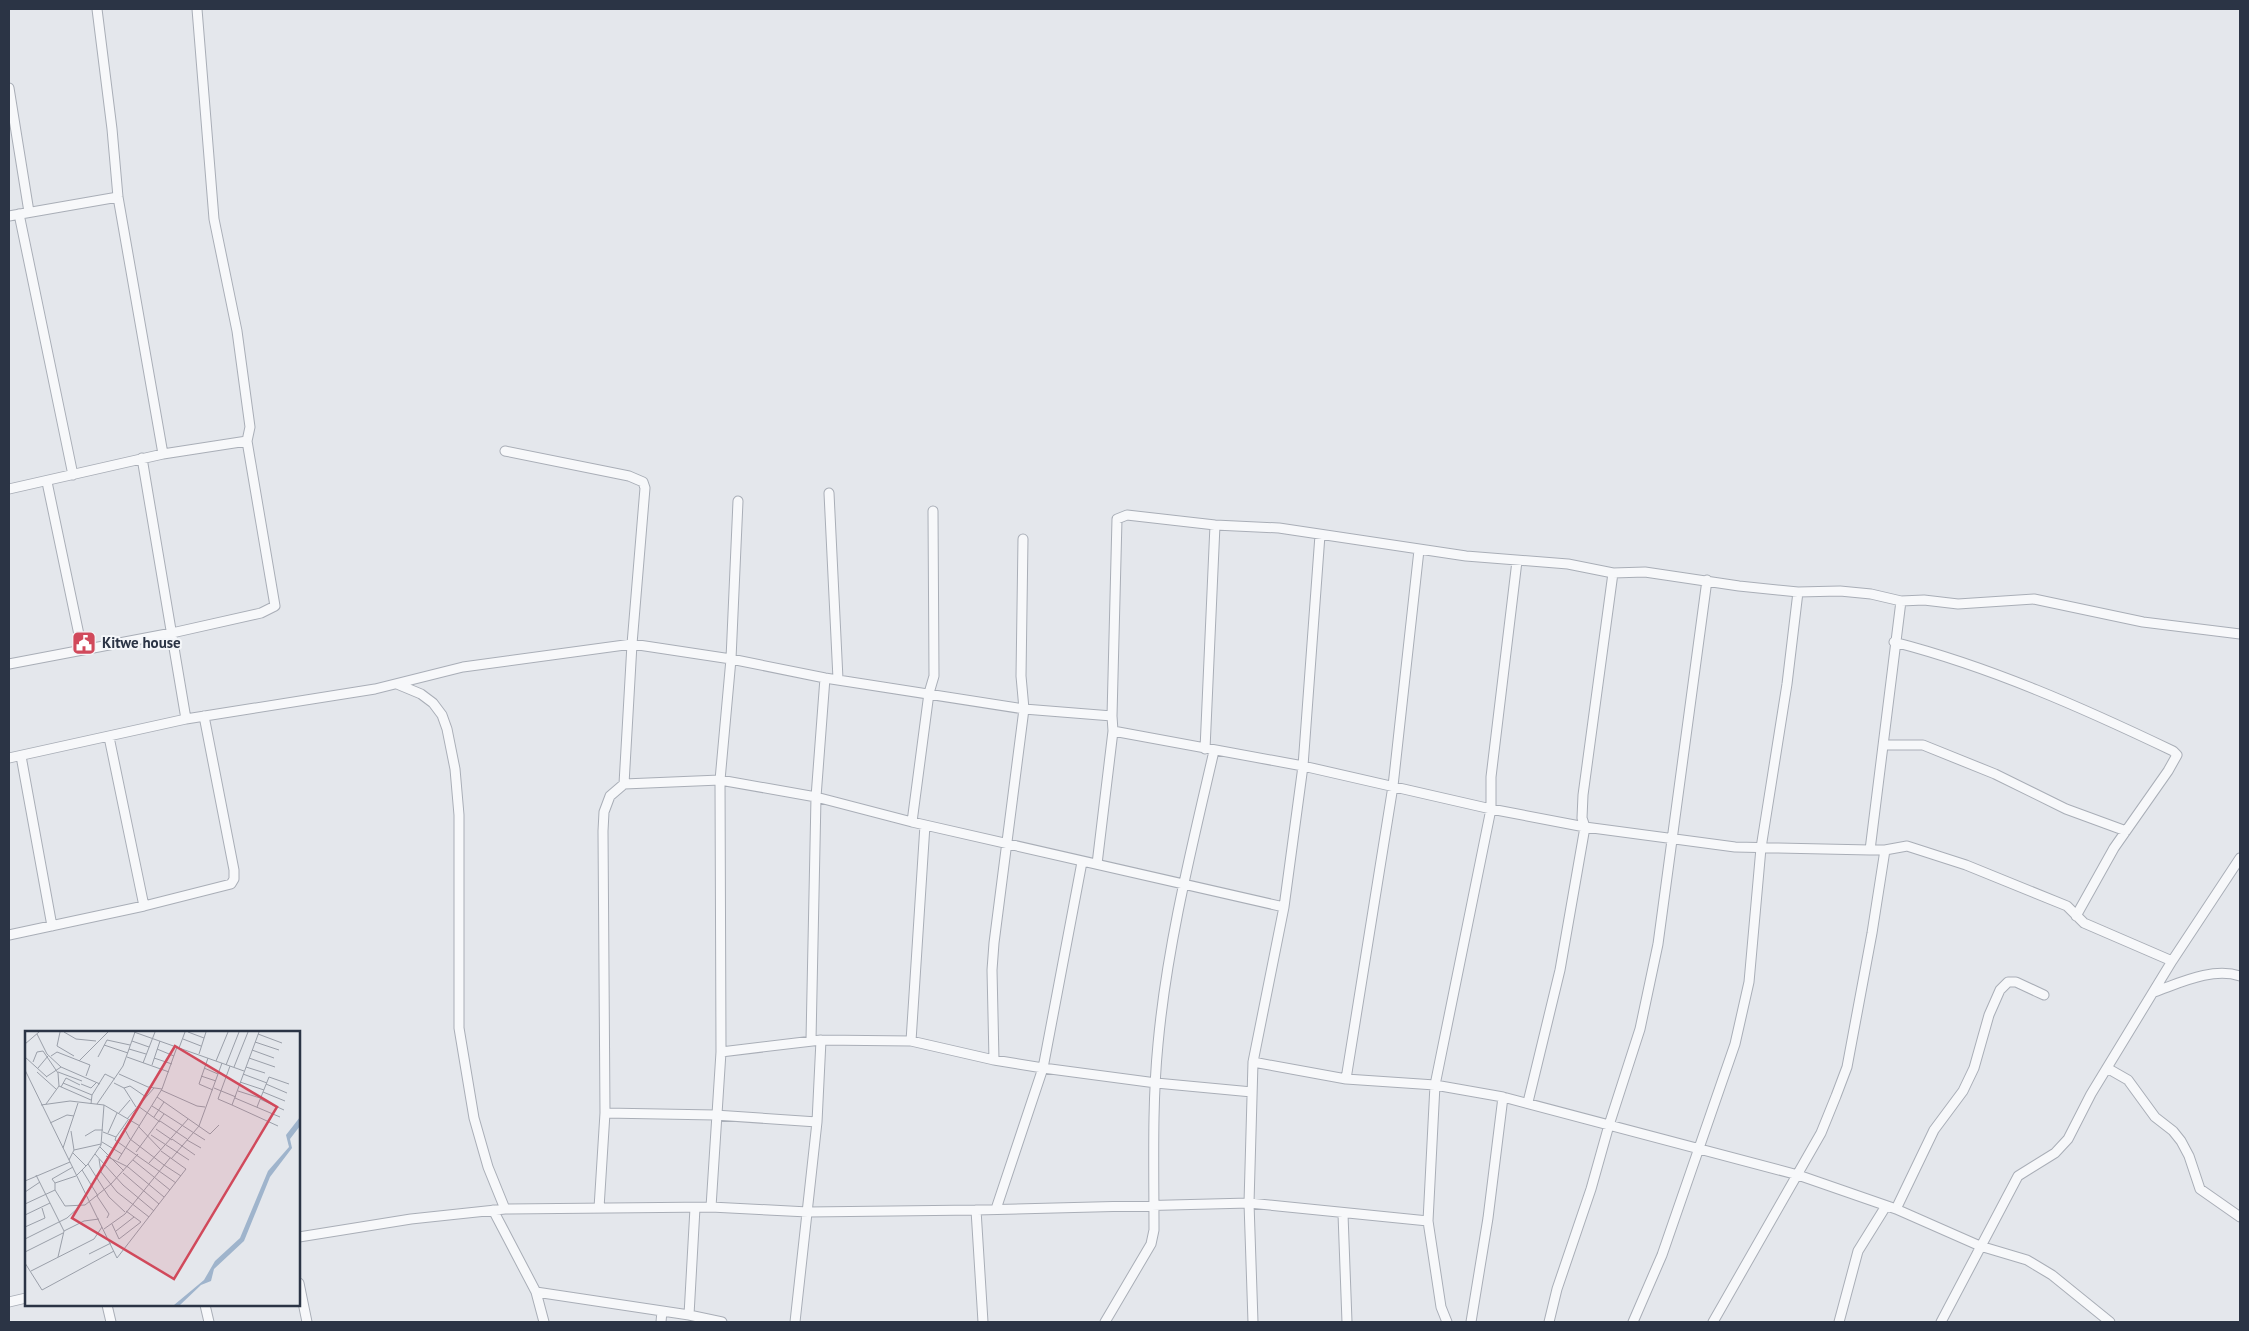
<svg xmlns="http://www.w3.org/2000/svg" width="2249" height="1331" font-family="'PT Sans',sans-serif">
<rect width="100%" height="100%" fill="#e4e7ec"/>
<g fill="none" stroke-linecap="round" stroke-linejoin="round">
<g stroke="#a9aeb7" stroke-width="11">
<path id="street" d="M97 9 112 129 118 197 163 454
M9 88 29 212
M19 214 73 475
M9 216 118 197
M505 451 629 476 643 482 645 488 632 644 624 784
M142 458 186 719
M47 482 82 649
M9 489 163 454 247 441 250 427 237 331 214 219 197 9
M829 493 838 679
M1894 642C1991 667 2083 708 2173 751L2177 755 2168 771 2114 848 2076 916
M9 664 172 633 261 613 275 606 247 441
M397 684 421 694 433 703 442 715 447 729 455 769 459 815V1028L474 1118 488 1167 505 1209
M1113 731 1303 766 1491 809 1585 827 1735 847 1870 850H1885L1907 846 1966 865 2067 906 2084 923 2172 961
M109 737 144 906
M1884 745H1923L1995 774 2066 809 2126 831
M1205 749 1215 525
M21 756 52 926
M9 758 186 719 375 689 463 667 632 644 731 659 825 678 1024 709 1112 716
M912 822 929 693 934 676 933 511
M1870 850 1901 601
M1097 864 1113 731 1112 716 1117 519 1127 515 1215 525 1279 528 1466 556 1568 564 1613 573 1645 572 1739 586 1798 592 1840 591 1871 594 1901 601 1924 600 1958 604 2034 599 2143 622 2240 634
M9 935 144 906 231 884 234 879V870L204 716
M2154 992C2180 983 2212 967 2240 976
M811 1040 816 797 825 678
M911 1041 925 825
M721 1052 821 1040 911 1041 994 1060 1043 1068 1156 1083 1252 1092
M994 1060 992 970 994 943 1024 709 1021 676 1023 539
M1253 1062 1346 1079 1435 1085 1503 1097 1798 1175 1896 1209 1980 1246 2027 1260 2052 1275 2110 1322
M2107 1068 2128 1080 2155 1117 2173 1131 2181 1141 2189 1156 2200 1189 2240 1217
M1346 1079 1393 786 1419 550
M1528 1102 1560 970 1585 827 1582 818 1583 795 1613 573
M605 1113 715 1115 817 1122
M711 1207 721 1052 720 780 731 659 738 501
M599 1208 605 1113 603 831 604 812 610 796 624 784 720 780 816 797 912 822 1284 907
M996 1209 1043 1068 1082 862
M1896 1209 1934 1130 1963 1091 1974 1068 1989 1015 2000 990 2008 982H2016L2044 995
M493 1210 536 1292 544 1322
M976 1210 983 1322
M1343 1214 1347 1322
M299 1237 411 1219 505 1209 711 1207 808 1212 976 1210 1249 1203 1428 1221
M299 1283 307 1322
M536 1292 689 1315 722 1322
M9 1302 26 1298
M107 1305 111 1322
M205 1305 209 1322
M689 1315 695 1208
M661 1322 662 1311
M795 1322 817 1122 821 1040
M1105 1322 1151 1244 1154 1230C1154 1168 1152 1105 1158 1044 1167 946 1192 846 1214 751
M1253 1322 1249 1203 1253 1062 1284 907 1303 766 1320 535
M1447 1322 1441 1307 1428 1221 1435 1085 1491 809V777L1517 561
M1471 1322 1488 1218 1503 1097
M1549 1322 1557 1289 1591 1189 1609 1125 1640 1029 1658 944 1707 580
M1633 1322 1662 1255 1735 1044 1749 982 1761 848 1787 684 1798 592
M1713 1322 1821 1133 1836 1096 1847 1067 1872 933 1885 850
M1839 1322 1858 1251 1886 1206
M1941 1322 2018 1176 2055 1153 2068 1139 2091 1094 2172 961 2240 858"/>
</g>
<use href="#street" stroke="#f7f8fa" stroke-width="9"/>
</g>
<defs>
<g id="civic-square" transform="scale(1.25)"><rect x="-9" y="-9" width="18" height="18" rx="4" fill="#d1495b" stroke="#f4f6f9"/><path d="M-.6-6.5H3V-4.5H.6V-3L4-1V1h2V6H-6V1h2V-1L-.6-3ZM-1.2 2.5V6h2.4V2.5Z" fill="#fff"/></g>
</defs>
<g fill-rule="evenodd">
<use href="#civic-square" x="84" y="643"/>
</g>
<g text-anchor="middle" stroke-width="4" stroke-linejoin="round" paint-order="stroke">
<g font-size="15" font-weight="bold" fill="#2b3445" stroke="#f4f6f9" text-anchor="start">
<text x="102" y="648">Kitwe house</text>
</g>
</g>
<g transform="translate(25 1031)">
<rect width="275" height="275" fill="#e4e7ec"/>
<path d="M275 86V95L265 108 267 117 245 146 219 210 189 238 186 250 176 254 155 274H149L179 249 190 230 215 207 243 140 264 116 261 104Z" fill="#9fb4cc"/>
<path fill="none" stroke="#9a9fa9" stroke-width="1" d="M35 1 32 15 49 25M39 1 51 8 71 10M109 1 219 40M163 1 179 7M234 1 207 74 253 95M12 3 22 23 36 36 75 53M233 3 257 12M158 8 176 15M107 10 124 16M230 11 254 19M0 13 14 1M79 14 103 22M154 17 160 1M104 18 121 23M132 18 149 25M227 19 249 27M174 23 181 1M26 25 32 21 65 34 61 45M0 26 22 46M73 26 82 9 105 14M102 26 144 41M129 27 147 33M183 27 174 53 188 59M224 27 250 36M54 30 83 1M191 30 203 1M8 31 12 21 18 20 33 42 34 55 21 73M118 32 130 1M127 34 135 10M201 34 214 1M205 35 193 68 207 74M209 36 223 1M221 36 240 42M13 37 23 25M179 37 193 43M0 39 92 227 161 138 136 120M12 41 31 58M33 41 57 50M94 43 123 56 137 58M218 43 242 52M176 45 191 50M21 46 36 36M215 51 239 59M38 52 67 64M89 52 99 57 111 76M56 53 66 57 72 51M241 53 262 62M34 55 66 69M36 56 41 47 55 54M99 57 105 55 121 66M189 57 211 66M136 59 172 75 180 76M213 60 235 67M238 61 260 70M132 66 185 103 194 94M210 67 255 86M235 68 259 79M66 73 67 64 80 43 90 48M72 73 98 35 110 1M16 74 45 70 79 74 115 95M113 75 135 91M127 75 180 109M232 76 244 46 264 53M93 83 105 69M129 86 139 71M102 88 129 57M135 90 162 108M25 92 42 84 49 85M114 96 136 119M99 97 105 108 139 134M131 98 147 109M78 101 91 106 90 109 151 152M83 102 92 82M126 104 164 129M60 105 70 99H78M91 106 103 89M147 108 170 124M162 109 176 117M77 111 97 123M75 116 99 140M38 117 53 72M49 119 76 113M111 121 139 83M48 122 61 135M70 123 98 154 129 180M81 125 103 136 139 166M74 128 76 141 92 161 124 186M146 128 174 95 197 32M44 129 49 119 46 100M93 129 137 58 152 16M108 129 145 159M124 132 163 88M63 133 84 166 100 181M139 134 156 145M57 139 73 165M98 142 134 173M11 144 39 200M0 150 45 131M30 152 27 148 48 136M30 159 40 175 60 174 86 153 113 123M0 161 15 151M72 165 84 183 82 187M0 173 30 159V152L51 145 63 133 76 114 79 74M101 180 116 191M0 184 25 172M87 193 94 208 116 191M0 196 20 187 17 177M79 198 100 183 145 127M91 200 109 186M0 208 42 187 53 177M0 221 38 202M64 223 86 212M33 226 39 200 59 190 74 188M0 232 17 259 89 220M6 240 69 208 77 196"/>
<path fill="#d1495b" fill-opacity="0.15" stroke="#d1495b" stroke-width="2.5" d="M150 15 252 76 149 248 47 187Z"/>
<rect width="275" height="275" fill="none" stroke="#2b3445" stroke-width="2.5"/>
</g>
<rect width="2249" height="1331" fill="none" stroke="#2b3445" stroke-width="20"/>
</svg>
